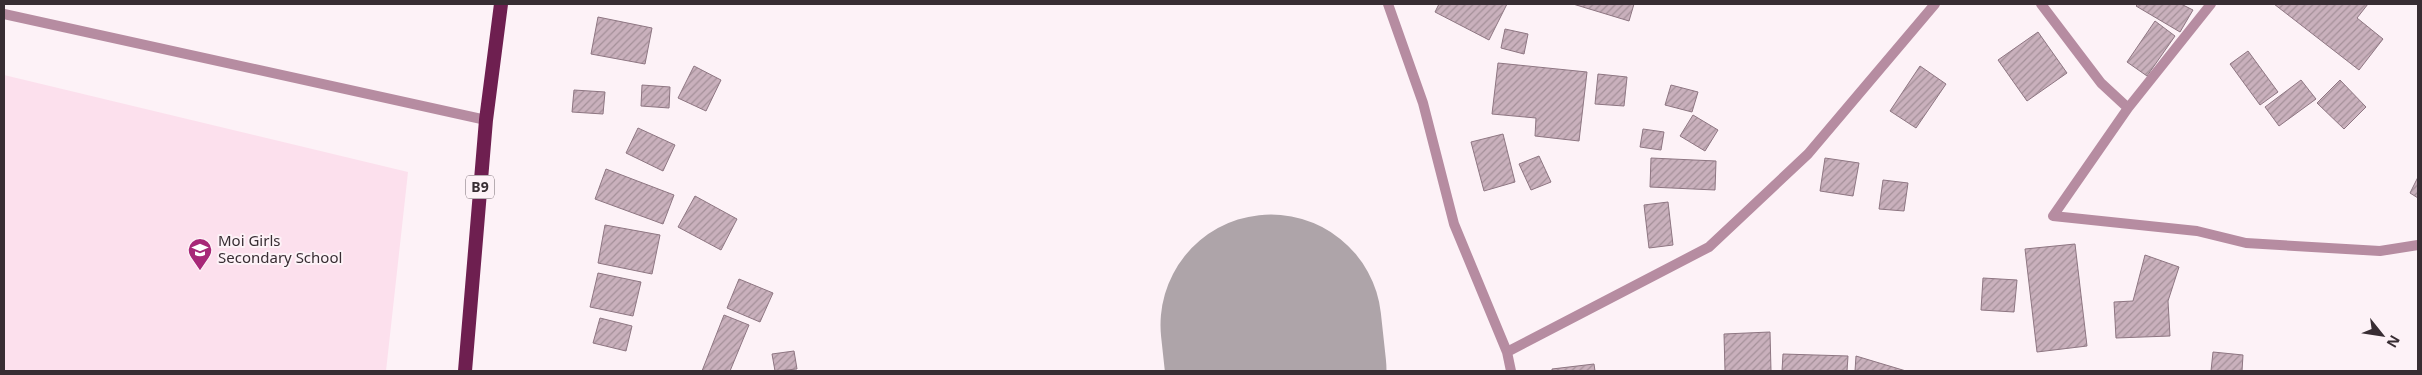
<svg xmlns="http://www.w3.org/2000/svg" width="2422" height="375" font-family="'Noto Sans',sans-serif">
<defs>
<pattern id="building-hatch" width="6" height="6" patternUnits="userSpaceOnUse" patternTransform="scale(1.25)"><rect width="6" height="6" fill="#c9b0bc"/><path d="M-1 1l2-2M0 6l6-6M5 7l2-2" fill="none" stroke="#a49099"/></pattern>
</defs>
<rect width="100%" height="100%" fill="#fdf2f7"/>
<path fill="#fce0ed" d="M4 75 408 172 386 371H4Z"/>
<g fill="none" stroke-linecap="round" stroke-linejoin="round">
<path stroke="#aea4a9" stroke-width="221" d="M1271 325 1276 371"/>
</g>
<path fill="url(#building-hatch)" stroke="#8e7682" d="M1439 4H1507L1489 40 1435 12Z
M1573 4H1634L1629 21Z
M2138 4H2181L2193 10 2180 32 2136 6Z
M2274 4H2368L2357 18 2383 39 2359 70Z
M598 17 652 28 645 64 591 54Z
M2155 21 2175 36 2147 76 2127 62Z
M1505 29 1528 34 1524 54 1501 48Z
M2038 32 2067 73 2027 101 1998 60Z
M2248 51 2278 92 2260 105 2230 64Z
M1498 63 1587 72 1579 141 1535 136 1536 118 1492 114Z
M694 66 721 80 706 111 678 98Z
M1920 66 1946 84 1916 128 1890 111Z
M1598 74 1627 77 1624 106 1595 104Z
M2301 80 2316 99 2279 126 2265 107Z
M2340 80 2366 107 2344 129 2317 103Z
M642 85 670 87 669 108 641 106Z
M1671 85 1698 92 1692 112 1665 105Z
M574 90 605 92 603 114 572 112Z
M1693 115 1718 130 1705 151 1680 136Z
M638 128 675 145 663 171 626 153Z
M1643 129 1664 132 1661 150 1640 147Z
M1503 134 1515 182 1484 191 1471 142Z
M1539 156 1551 182 1531 190 1519 164Z
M1651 158 1716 161 1715 190 1650 187Z
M1825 158 1859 163 1853 196 1820 191Z
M606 169 674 195 663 224 595 199Z
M2418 177V198L2410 193Z
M1883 180 1908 183 1904 211 1879 209Z
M695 196 737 219 721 250 678 227Z
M1668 202 1673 245 1649 248 1644 205Z
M605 225 660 235 652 274 598 263Z
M2075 244 2087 346 2037 352 2025 249Z
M2145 255 2179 267 2168 301 2170 336 2116 338 2114 302 2133 301Z
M598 273 641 282 633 316 590 307Z
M1983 278 2017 280 2014 312 1981 310Z
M739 279 773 293 760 322 727 308Z
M724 315 749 325 730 371H702Z
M600 318 632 326 626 351 593 343Z
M1770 332 1771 371H1725L1724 334Z
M794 351 797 369 775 371 772 354Z
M2213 352 2243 355 2242 371H2211Z
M1783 354 1848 356 1847 371H1782Z
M1856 356 1906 371H1855Z
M1594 364 1595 371H1552V369Z"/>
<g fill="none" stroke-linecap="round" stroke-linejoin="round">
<path stroke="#b68ca1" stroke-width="10" d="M1388 4 1423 103 1454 224 1507 352 1511 371
M2041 4 2101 83 2128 108
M2211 4 2128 108 2053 216 2197 231 2246 243 2380 251 2418 245
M4 14 486 120
M1507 352 1709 247 1808 154 1935 4"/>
<path stroke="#6e1f50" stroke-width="14" d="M465 371 486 120 501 4"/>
</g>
<defs>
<g id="school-pin" transform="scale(1.25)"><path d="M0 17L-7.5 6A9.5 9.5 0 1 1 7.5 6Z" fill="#a72878" stroke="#fdf2f7"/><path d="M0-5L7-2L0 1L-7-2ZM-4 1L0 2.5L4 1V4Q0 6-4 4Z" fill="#fff"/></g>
</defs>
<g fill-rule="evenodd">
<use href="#school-pin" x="200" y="250"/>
</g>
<g text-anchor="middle" stroke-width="4" stroke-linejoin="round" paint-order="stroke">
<rect fill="#fdf2f7" stroke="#73686e" stroke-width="1" x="466" y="175.5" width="28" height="23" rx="4"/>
<g font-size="14" font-weight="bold" fill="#382d33">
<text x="480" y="192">B9</text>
</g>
<g font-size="15" fill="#382d33" stroke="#fdf2f7" text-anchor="start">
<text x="218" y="246">Moi Girls<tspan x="218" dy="17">Secondary School</tspan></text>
</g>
</g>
<rect width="2422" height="375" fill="none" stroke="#382d33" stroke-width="10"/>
<g transform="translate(2382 335) rotate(120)" stroke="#fdf2f7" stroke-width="4" paint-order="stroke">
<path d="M0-4L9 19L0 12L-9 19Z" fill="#382d33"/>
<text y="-8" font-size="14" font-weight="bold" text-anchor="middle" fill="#382d33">N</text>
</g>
</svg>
